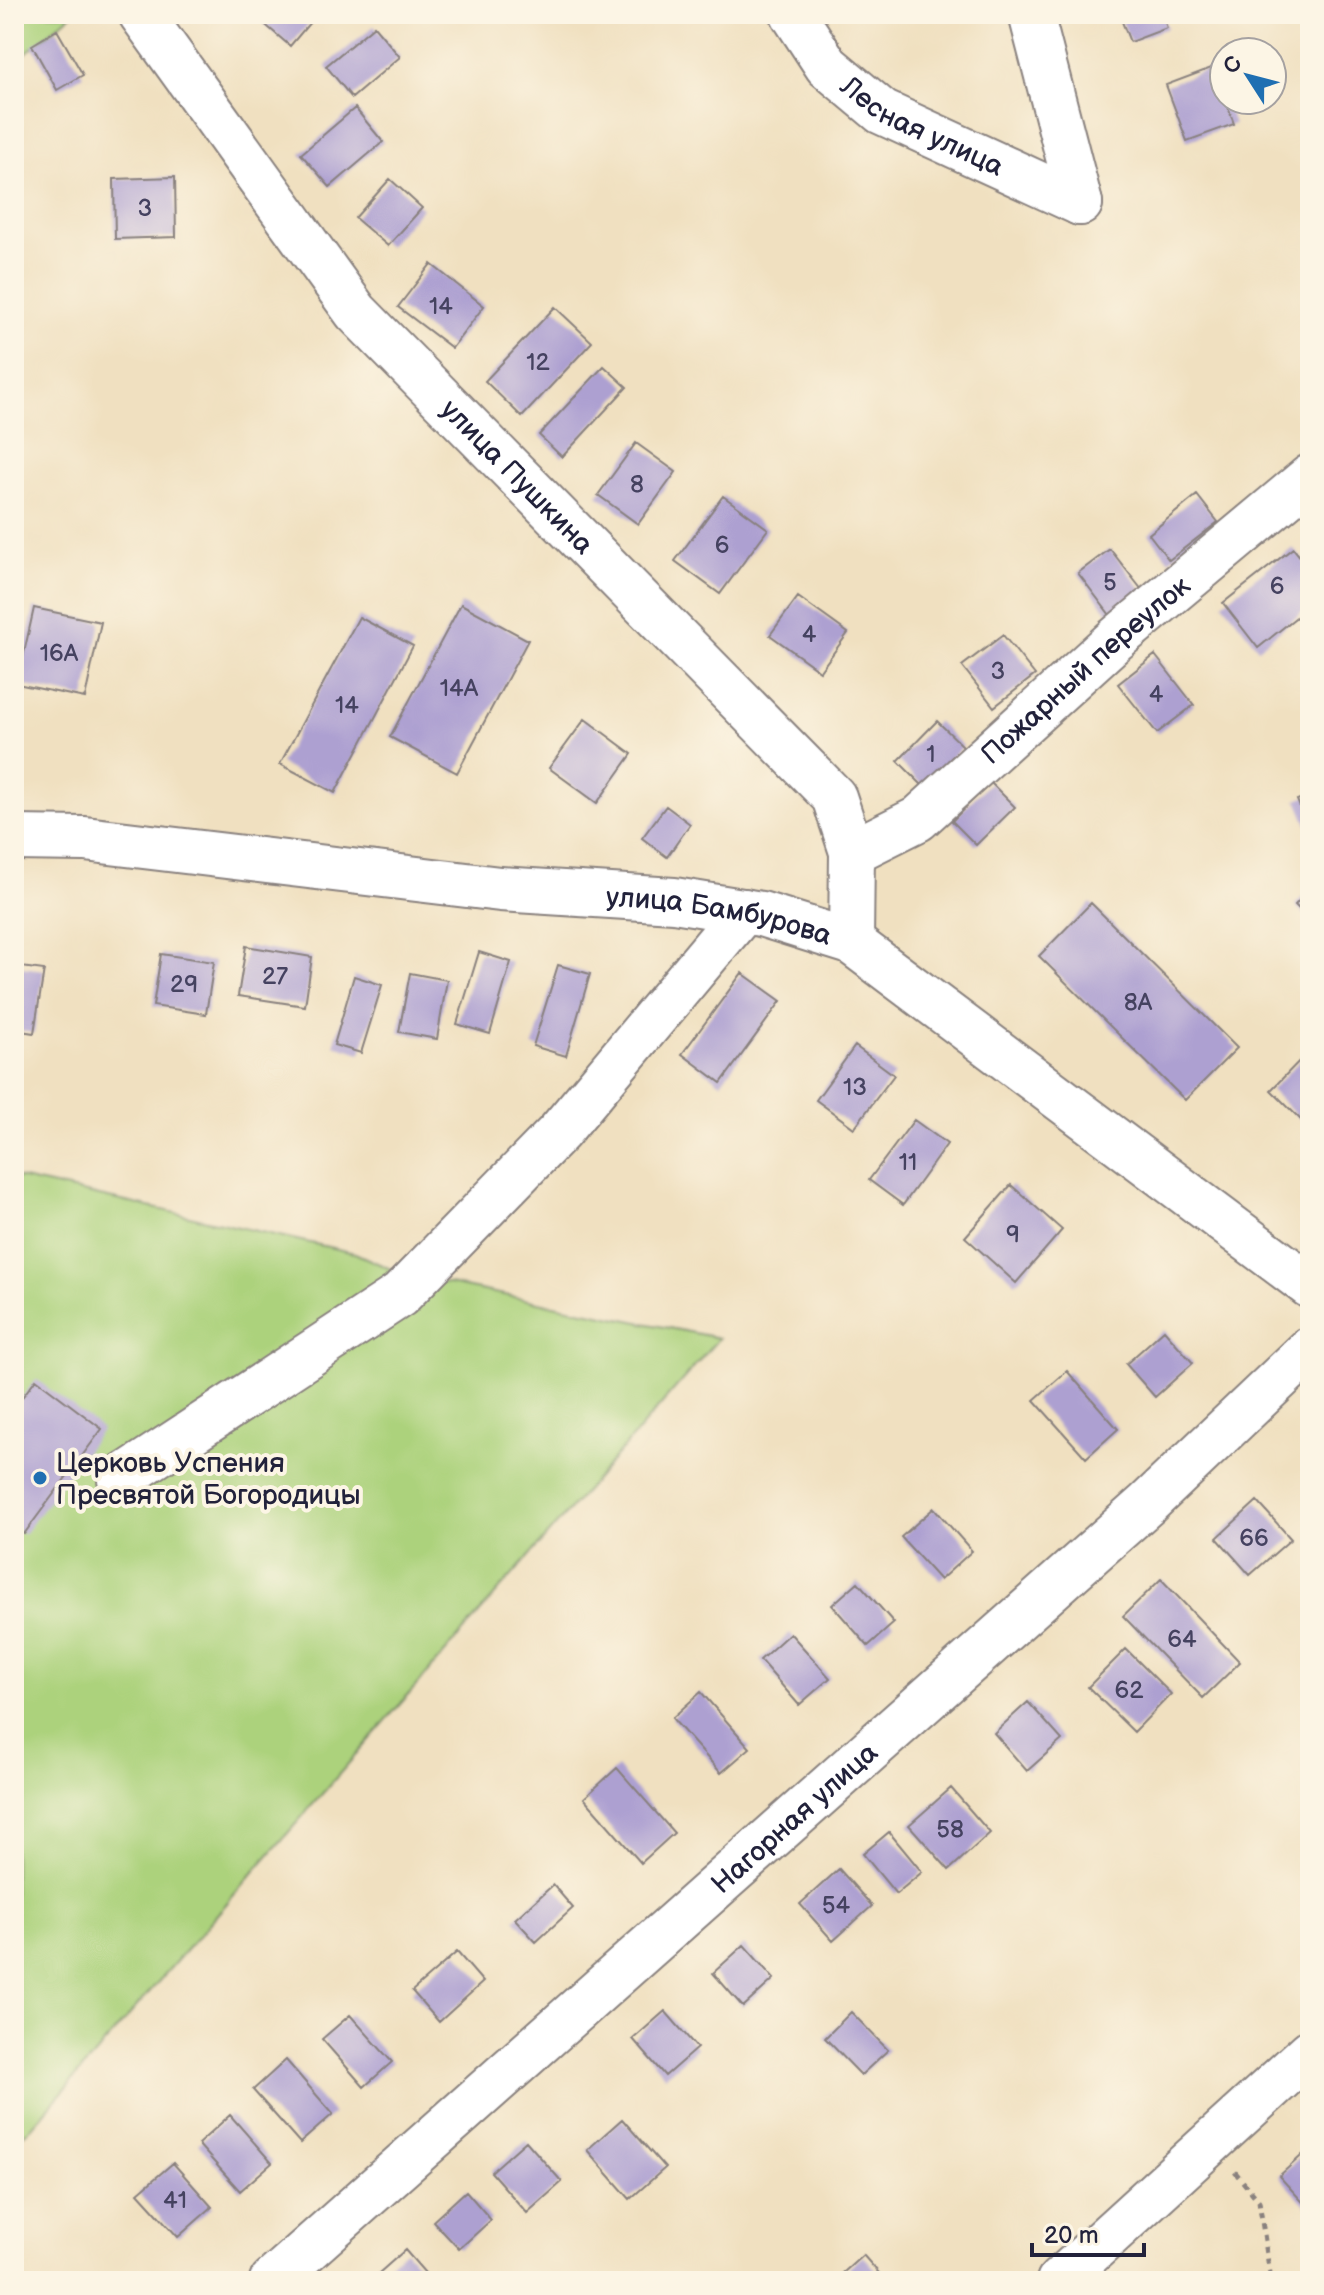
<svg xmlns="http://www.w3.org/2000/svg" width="1324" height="2295" font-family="'Balsamiq Sans',sans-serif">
<rect width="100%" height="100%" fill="#fcf5e5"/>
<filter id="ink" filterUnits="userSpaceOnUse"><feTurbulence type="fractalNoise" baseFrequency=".0125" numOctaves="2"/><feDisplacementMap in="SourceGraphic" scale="16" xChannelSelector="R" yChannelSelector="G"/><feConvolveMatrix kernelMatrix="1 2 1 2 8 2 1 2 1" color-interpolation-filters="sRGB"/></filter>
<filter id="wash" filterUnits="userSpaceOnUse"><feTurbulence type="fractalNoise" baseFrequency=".006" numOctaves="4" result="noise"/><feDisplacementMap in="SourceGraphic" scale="32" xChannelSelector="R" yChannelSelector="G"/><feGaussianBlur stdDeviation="1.8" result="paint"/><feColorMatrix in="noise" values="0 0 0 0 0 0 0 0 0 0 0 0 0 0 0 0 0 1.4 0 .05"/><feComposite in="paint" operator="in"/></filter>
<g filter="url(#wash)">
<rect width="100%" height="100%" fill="#f0e0c0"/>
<path fill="#acd27c" stroke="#677a5c" stroke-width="2" d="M14 14H72L14 63Z
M14 1177 355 1253 404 1275 719 1338 31 2128 14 2142Z"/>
<g id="blocks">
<path fill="#ada0d1" d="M253 14H317L290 46Z
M1119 14H1162L1167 28 1130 42Z
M374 26 400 57 352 98 326 66Z
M57 30 83 75 57 90 32 45Z
M1214 67 1234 124 1187 141 1166 85Z
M355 108 383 142 330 187 301 154Z
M175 177 176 237 115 239 114 179Z
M390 179 422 208 388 246 355 218Z
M431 264 484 306 452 348 398 307Z
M555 307 592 342 522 417 485 381Z
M604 366 627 387 562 457 539 435Z
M636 443 676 472 638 524 598 495Z
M1197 495 1218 522 1169 560 1149 534Z
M723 496 768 529 720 594 675 561Z
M1293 548 1310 569V606L1258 648 1223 603Z
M1110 549 1142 590 1110 615 1078 573Z
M798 597 848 633 820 671 770 635Z
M461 604 528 640 457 773 390 737Z
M34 608 101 622 85 698 17 684Z
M359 617 413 646 335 793 280 764Z
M1003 635 1035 675 994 707 962 666Z
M1155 655 1194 705 1157 733 1118 684Z
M585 719 632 754 597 803 549 768Z
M937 721 963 746 923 786 898 761Z
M990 782 1015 807 976 845 952 821Z
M1310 795V831L1297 800Z
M666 806 690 824 667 857 642 838Z
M1310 889V920L1295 905Z
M1091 903 1237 1048 1185 1100 1039 956Z
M246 946 312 957 305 1006 238 996Z
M479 952 511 962 490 1034 457 1024Z
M161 954 214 962 206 1014 153 1006Z
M558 965 590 974 566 1056 533 1046Z
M14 966 44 970 34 1033 14 1030Z
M410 973 447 980 437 1039 399 1032Z
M742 973 781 1001 721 1083 682 1054Z
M354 976 382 985 361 1053 334 1045Z
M855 1046 894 1075 854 1128 816 1100Z
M1310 1050V1129L1271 1090Z
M914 1120 947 1144 903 1205 869 1180Z
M1011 1185 1062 1230 1016 1283 965 1237Z
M1164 1330 1193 1363 1155 1397 1126 1364Z
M1067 1371 1118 1429 1086 1458 1034 1400Z
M36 1379 102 1429 24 1534 14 1526V1408Z
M1257 1501 1291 1539 1250 1575 1217 1538Z
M934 1508 972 1551 940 1580 901 1537Z
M1161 1579 1240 1662 1203 1698 1123 1616Z
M858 1582 894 1623 868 1646 832 1605Z
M790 1633 830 1678 799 1705 760 1660Z
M1126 1649 1171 1694 1134 1732 1088 1687Z
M701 1692 750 1748 721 1773 672 1718Z
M1028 1702 1062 1740 1027 1771 994 1733Z
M617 1768 674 1833 641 1863 584 1798Z
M951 1788 990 1833 949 1870 909 1825Z
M889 1832 922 1872 896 1894 863 1854Z
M839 1869 872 1906 833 1941 800 1904Z
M553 1885 573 1908 536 1942 515 1919Z
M744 1945 774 1979 743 2007 713 1973Z
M457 1952 483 1982 439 2022 412 1991Z
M665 2011 697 2048 665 2076 633 2039Z
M851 2012 888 2050 861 2075 825 2038Z
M350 2015 392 2062 364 2087 322 2039Z
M286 2060 333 2114 300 2143 253 2090Z
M230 2115 272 2163 240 2191 198 2144Z
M622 2119 665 2168 630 2199 587 2150Z
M526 2141 562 2182 527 2213 491 2172Z
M1310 2148V2210L1279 2176Z
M173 2163 212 2207 178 2237 138 2193Z
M466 2191 491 2220 459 2249 433 2221Z
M405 2250 432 2281H370Z
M863 2255 886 2281H834Z"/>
</g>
</g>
<g filter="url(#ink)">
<use href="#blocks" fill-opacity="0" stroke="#89817e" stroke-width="2"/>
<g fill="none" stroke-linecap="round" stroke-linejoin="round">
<g stroke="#89817e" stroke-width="48">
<g id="minor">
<path id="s1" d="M141 14 356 312 834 797 852 852 851 942"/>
<path id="s2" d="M793 14 827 66 882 112 1080 203"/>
<path d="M1031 14 1080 203"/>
<path id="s3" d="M14 838 85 839 500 889 674 900 761 914 851 942 1310 1286"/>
<path id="s4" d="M852 852 918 819 1116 639 1310 477"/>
<path d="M120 1479 400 1295 559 1132 744 911"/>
<path id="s5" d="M272 2281 1147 1504 1310 1349"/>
<path d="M1059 2281 1310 2052"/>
</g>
</g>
<path stroke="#89817e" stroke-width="5" stroke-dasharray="6 6" stroke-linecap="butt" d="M1235 2172 1259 2201 1271 2281"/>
<use href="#minor" stroke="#fff" stroke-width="44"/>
</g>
</g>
<circle fill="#1f6fb2" stroke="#fcf5e5" stroke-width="3" cx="40" cy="1478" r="8"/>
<g text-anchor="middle" stroke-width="8" stroke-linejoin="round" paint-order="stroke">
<g font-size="24" fill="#454260">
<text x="145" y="216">3</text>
<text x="441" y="314">14</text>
<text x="538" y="370">12</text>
<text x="637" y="492">8</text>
<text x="722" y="553">6</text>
<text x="1110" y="590">5</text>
<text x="1277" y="594">6</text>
<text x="809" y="642">4</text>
<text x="59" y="661">16А</text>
<text x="998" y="679">3</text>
<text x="459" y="696">14А</text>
<text x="1156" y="702">4</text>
<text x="347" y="713">14</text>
<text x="931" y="762">1</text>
<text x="275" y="984">27</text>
<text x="184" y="992">29</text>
<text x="1138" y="1010">8А</text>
<text x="855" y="1095">13</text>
<text x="908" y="1170">11</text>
<text x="1013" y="1242">9</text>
<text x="1254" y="1546">66</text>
<text x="1182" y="1647">64</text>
<text x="1129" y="1698">62</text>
<text x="950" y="1837">58</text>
<text x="836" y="1913">54</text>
<text x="175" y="2208">41</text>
</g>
<g font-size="28" fill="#22223b" stroke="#fcf5e5">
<text dy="10" stroke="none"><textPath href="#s2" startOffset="176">Лесная улица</textPath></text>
<text dy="10" stroke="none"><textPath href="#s1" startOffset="598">улица Пушкина</textPath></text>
<text dy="10" stroke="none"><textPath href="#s4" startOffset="298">Пожарный переулок</textPath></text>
<text dy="10" stroke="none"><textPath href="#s3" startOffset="710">улица Бамбурова</textPath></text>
<text dy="10" stroke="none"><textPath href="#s5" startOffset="698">Нагорная улица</textPath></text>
</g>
<g font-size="28" fill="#22223b" stroke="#fcf5e5" text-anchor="start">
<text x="56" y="1472">Церковь Успения<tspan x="56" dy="32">Пресвятой Богородицы</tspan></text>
</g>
</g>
<rect width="1324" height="2295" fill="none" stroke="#fcf5e5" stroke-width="48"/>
<g transform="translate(1248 76) rotate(306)"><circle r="38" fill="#fcf5e5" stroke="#a5a1a1" stroke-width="2"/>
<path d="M0-6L14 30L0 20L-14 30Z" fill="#1f6fb2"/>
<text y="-12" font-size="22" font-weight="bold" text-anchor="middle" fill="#22223b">С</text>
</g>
<path d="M1032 2243v12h112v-12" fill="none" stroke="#22223b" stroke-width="4"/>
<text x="1044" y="2243" font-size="24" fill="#22223b" stroke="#fcf5e5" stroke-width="6" paint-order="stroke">20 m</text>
</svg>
